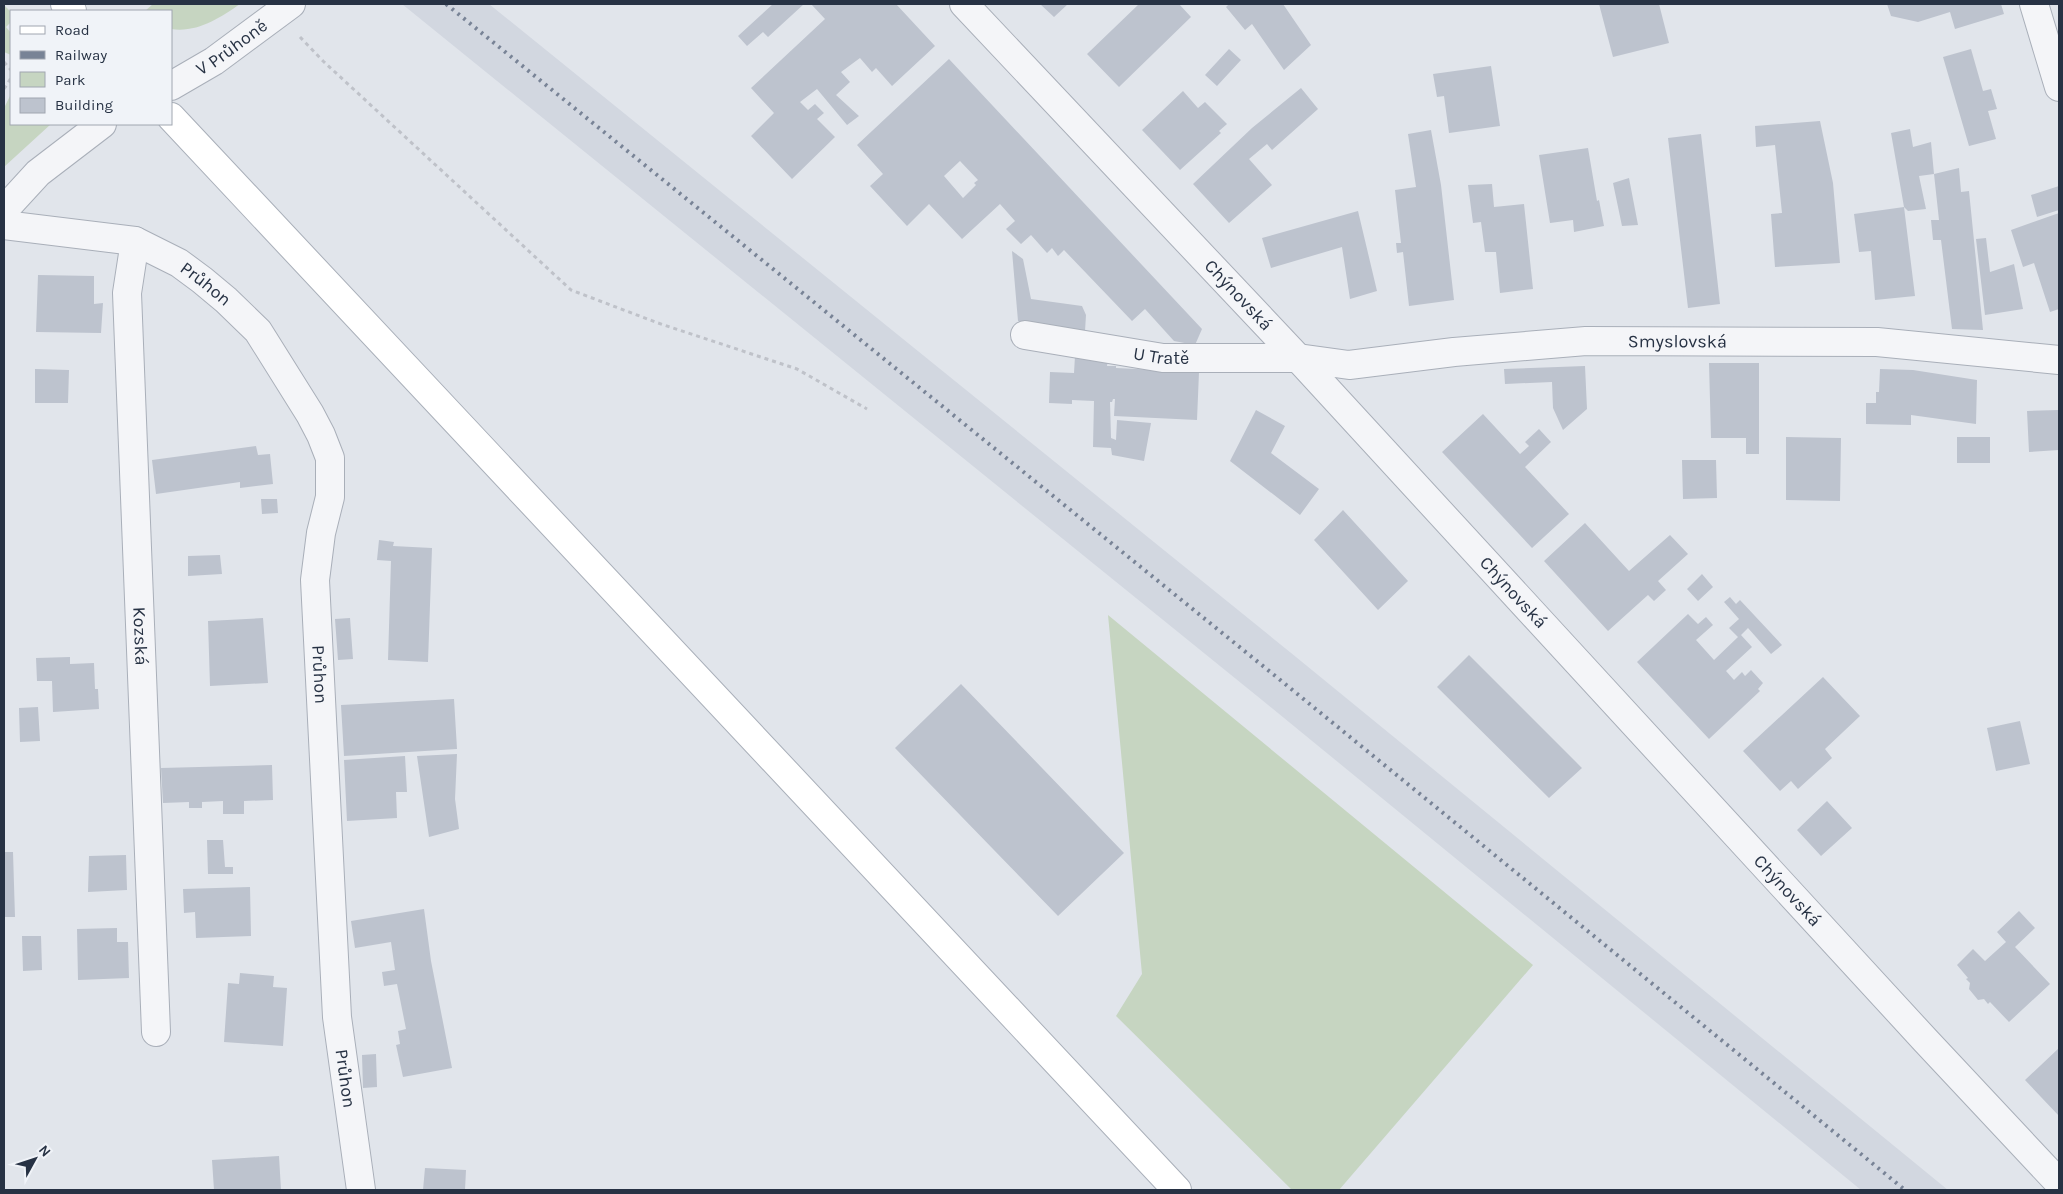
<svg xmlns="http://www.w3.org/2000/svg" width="2063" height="1194" font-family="Karla,sans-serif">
<rect width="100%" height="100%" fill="#e1e5eb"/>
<path fill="#d2d7e0" d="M402 4H489L1296 657 1948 1190H1861L1262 700Z"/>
<path fill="#c6d5c1" d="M153 4H240C220 18 197 33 171 29V11H145Z
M4 5 11 12V22L6 27 11 33V55L4 52Z
M11 94V124H51L4 167V108Z
M1108 615 1533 965 1339 1190H1292L1116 1016 1142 974Z"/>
<path fill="#bdc3ce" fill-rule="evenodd" d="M773 4H804L768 37 763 32 747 46 738 36Z
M811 4H896L935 46 892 86 876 68 872 72 860 58 841 72 850 82 836 95 859 116 847 125 817 89 800 102 808 110 815 104 824 113 817 119 835 137 792 179 751 136 774 113 751 88 825 19Z
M1040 4H1068L1054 17Z
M1139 4H1179L1191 17 1119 87 1087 54Z
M1229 4H1283L1311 45 1284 70 1252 24 1245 30 1226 7Z
M1599 4H1659L1669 43 1613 57Z
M1887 4H2001L2004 14 1955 29 1950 12 1918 22 1891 16Z
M1229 49 1241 60 1217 86 1205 75Z
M1971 49 1983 91 1991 89 1997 109 1988 111 1996 139 1969 146 1943 57Z
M949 59 1202 329 1195 345 1174 341 1145 309 1132 321 1064 250 1058 256 1052 248 1047 253 1031 235 1021 244 1006 229 1015 221 1000 204 962 239 929 204 907 226 870 186 883 174 857 145ZM960 161 978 180 974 183 976 185 963 198 944 176Z
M1491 66 1500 126 1449 133 1444 96 1437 97 1433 74Z
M1301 88 1318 109 1272 150 1267 144 1249 159 1272 185 1229 223 1193 184 1252 128Z
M1183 91 1198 108 1205 102 1227 124 1219 131 1221 133 1180 170 1142 130Z
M1820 121 1833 183 1840 263 1775 267 1771 214 1782 213 1775 145 1756 147 1755 126Z
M1910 129 1913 147 1931 142 1934 174 1919 176 1926 209 1908 211 1904 207 1891 133Z
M1431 130 1441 185 1454 300 1409 306 1403 252 1397 253 1396 243H1401L1395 190 1416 187 1408 134Z
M1701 134 1720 304 1688 308 1668 138Z
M1588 148 1597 201 1599 200 1604 226 1574 232 1573 220 1550 223 1539 155Z
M1959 168 1961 192 1969 191 1983 330 1952 329 1941 240H1933L1931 220H1939L1934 174Z
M1629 178 1638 225 1622 226 1613 183Z
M1492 184 1494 207 1524 204 1533 289 1500 293 1496 252H1485L1481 222 1473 223 1468 185Z
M2059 186V210L2037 217 2031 195Z
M1904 207 1915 296 1875 300 1871 251 1859 252 1854 214Z
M1358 211 1377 291 1350 299 1342 247 1271 268 1262 238Z
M2059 213V309L2050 312 2034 263 2023 267 2011 230Z
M1986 238 1990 272 2014 264 2023 309 1985 315 1976 239Z
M1012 251 1023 259 1031 299 1082 306 1086 315 1085 331 1018 321Z
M38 275 94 276V304L103 303 101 333 36 332Z
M1075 356 1108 359 1107 366H1116V368L1199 372 1197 420 1114 416 1115 399H1113L1112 402H1110L1111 438 1116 440 1117 420 1151 423 1144 461 1112 455 1111 448 1093 447 1094 401 1072 400V404L1049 403 1050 372 1074 373Z
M1709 363H1759V454H1746V438H1711Z
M1585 366 1587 409 1563 430 1553 408 1552 382 1505 384 1504 369Z
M35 369 69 370 68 403H35Z
M1880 369 1913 370 1977 380 1976 424 1911 415V425L1866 424V403H1876V392H1879Z
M1256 410 1285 426 1271 453 1319 489 1300 515 1230 461Z
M2059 410V450L2029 452 2027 411Z
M1483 414 1520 454 1529 446 1525 442 1539 429 1551 442 1525 467 1569 514 1532 548 1442 452Z
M1786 437 1841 438 1840 501 1786 500Z
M1957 437H1990V463H1957Z
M256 446 258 455 270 454 273 484 240 488V482L156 494 152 460Z
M1682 460H1716L1717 498 1683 499Z
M261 499H277L278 513 262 514Z
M1343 510 1408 581 1378 610 1314 540Z
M1585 523 1629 571 1670 535 1688 554 1658 581 1666 590 1654 601 1648 595 1608 631 1544 561Z
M379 540 394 542 393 546 432 548 428 662 388 660 391 561 377 560Z
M220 555 222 574 188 576V556Z
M1702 574 1713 587 1698 601 1687 589Z
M1730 597 1736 604 1740 600 1782 645 1771 654 1748 628 1741 635 1752 647 1726 671 1734 680 1742 672 1745 676 1751 670 1763 683 1758 689 1760 691 1709 739 1637 662 1688 614 1698 624 1706 617 1713 625 1696 640 1714 660 1738 637 1729 628 1739 619 1724 602Z
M263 618 268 683 210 686 208 621Z
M350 618 353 659 338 660 335 619Z
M1469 655 1582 768 1549 798 1437 687Z
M70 657V664L94 663 95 689H98L99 709 53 712 52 681H37L36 658Z
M1823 677 1860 716 1825 749 1832 758 1798 789 1791 781 1780 791 1743 751Z
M961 684 1124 853 1058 916 895 748Z
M454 699 457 749 344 756 341 705Z
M38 707 40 741 20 742 19 708Z
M2020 721 2030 764 1996 771 1987 728Z
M457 754 455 799 459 829 429 837 417 756Z
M405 756 407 792H396L397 818 347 821 344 760Z
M272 765 273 800 244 801V814H223V801L202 802V808H189V802L163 803 161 768Z
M1827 801 1852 828 1821 856 1797 830Z
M207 840H223L225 867H233V874H208Z
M4 852H13L15 917H4Z
M126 855 127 890 88 892 89 856Z
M250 887 251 936 196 938 195 912 184 913 183 889Z
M424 909 431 961 452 1068 403 1077 396 1045 400 1044 398 1031 406 1029 397 984 384 986 382 972 395 970 391 942 355 948 351 921Z
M2019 911 2035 928 2015 947 2050 984 2009 1022 1990 1002 1988 1004 1984 999 1978 1000 1969 989 1970 983 1966 979 1968 978 1957 965 1973 949 1985 961 2006 942 1997 932Z
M117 928V942H128L129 978 78 980 77 929Z
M22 936H41L42 970 23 971Z
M240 973 274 976 273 987 287 988 283 1046 224 1042 228 983 239 984Z
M2059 1048V1116L2025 1080Z
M376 1054 377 1087 363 1088 362 1055Z
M279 1156 281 1190H214L212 1160Z
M425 1168 466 1170 465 1190H423Z"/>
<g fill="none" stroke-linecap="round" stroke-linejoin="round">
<g stroke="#a9afb9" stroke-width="30">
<g id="minor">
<path d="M2034 4 2059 87"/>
<path id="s1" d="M171 86 214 61 291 4"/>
<path d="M4 210 38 173 102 124"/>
<path id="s2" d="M4 225 135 241 179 263 202 280 226 300 258 331 310 414 321 435 330 458V497L321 533 315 580 337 1017 361 1190"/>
<path id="s3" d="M135 241 127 293 156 1032"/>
<path id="s4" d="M1025 335 1163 358H1298L1349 365 1454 352 1586 341 1877 342 2059 360"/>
</g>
</g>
<g stroke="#a9afb9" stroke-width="30">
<g id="tertiary">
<path id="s5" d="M964 4 1298 358 1926 1041 2059 1183"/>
</g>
</g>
<g stroke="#a9afb9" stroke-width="30">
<path id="secondary" d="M65 4 72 11
M171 117 1177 1190"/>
</g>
<path stroke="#bfc2c9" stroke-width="3" stroke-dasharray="4 4" stroke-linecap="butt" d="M300 37 323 61 571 290 658 323 797 369 867 409
M4 62 11 70
M4 89 11 78"/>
<use href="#minor" stroke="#f4f5f8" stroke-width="28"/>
<use href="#tertiary" stroke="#f4f5f8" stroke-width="28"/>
<use href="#secondary" stroke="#fff" stroke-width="28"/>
<path stroke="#788396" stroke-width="4" stroke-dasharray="2.5 5" stroke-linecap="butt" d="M446 4 1279 679 1905 1190"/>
</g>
<g text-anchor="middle" stroke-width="4" stroke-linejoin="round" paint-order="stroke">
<g font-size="18" fill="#273244" stroke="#f0f3f8">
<text dy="6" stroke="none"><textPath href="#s1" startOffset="72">V Průhoně</textPath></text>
<text dy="6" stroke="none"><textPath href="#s2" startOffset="215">Průhon</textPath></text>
<text dy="6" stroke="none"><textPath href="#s5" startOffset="400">Chýnovská</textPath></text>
<text dy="6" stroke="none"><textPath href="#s4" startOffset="656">Smyslovská</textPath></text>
<text dy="6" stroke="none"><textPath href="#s4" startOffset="138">U Tratě</textPath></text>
<text dy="6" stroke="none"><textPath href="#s5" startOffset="805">Chýnovská</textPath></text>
<text dy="6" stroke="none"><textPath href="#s3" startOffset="396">Kozská</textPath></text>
<text dy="6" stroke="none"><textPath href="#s2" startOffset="650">Průhon</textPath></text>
<text dy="6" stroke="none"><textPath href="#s5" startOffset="1210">Chýnovská</textPath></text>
<text dy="6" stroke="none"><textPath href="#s2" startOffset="1055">Průhon</textPath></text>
</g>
</g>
<rect width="2063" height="1194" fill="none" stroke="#273244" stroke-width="10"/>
<rect x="10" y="10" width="162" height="115" fill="#f0f3f8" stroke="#a0a6b0"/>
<rect x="20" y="26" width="25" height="8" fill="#ffffff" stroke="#a0a6b0"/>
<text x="55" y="35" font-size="15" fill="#273244">Road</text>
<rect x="20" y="51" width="25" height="8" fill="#788396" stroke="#a0a6b0"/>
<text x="55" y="60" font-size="15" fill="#273244">Railway</text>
<rect x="20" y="72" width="25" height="15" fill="#c6d5c1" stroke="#a0a6b0"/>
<text x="55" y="85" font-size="15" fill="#273244">Park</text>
<rect x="20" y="98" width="25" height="15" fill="#bdc3ce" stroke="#a0a6b0"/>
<text x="55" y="110" font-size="15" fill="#273244">Building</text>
<g transform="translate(35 1159) rotate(50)" stroke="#f0f3f8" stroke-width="4" paint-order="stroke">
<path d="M0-4L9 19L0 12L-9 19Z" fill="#273244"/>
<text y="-8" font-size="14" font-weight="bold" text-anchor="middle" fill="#273244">N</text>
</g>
</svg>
